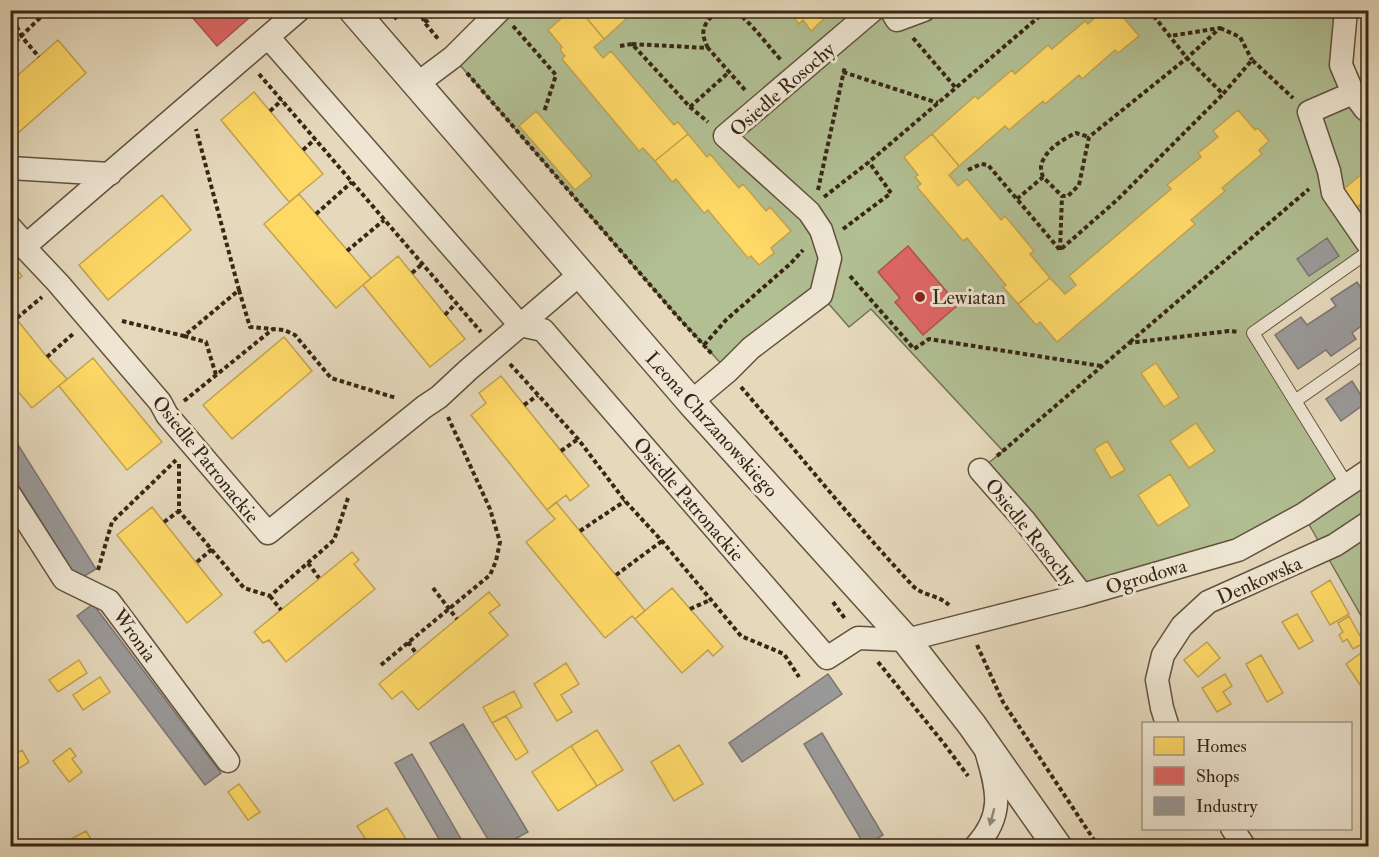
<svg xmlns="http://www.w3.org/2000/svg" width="1379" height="857" font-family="'IM FELL Double Pica',serif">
<rect width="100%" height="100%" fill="#e5d8bb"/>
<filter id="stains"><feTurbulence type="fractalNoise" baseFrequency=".00333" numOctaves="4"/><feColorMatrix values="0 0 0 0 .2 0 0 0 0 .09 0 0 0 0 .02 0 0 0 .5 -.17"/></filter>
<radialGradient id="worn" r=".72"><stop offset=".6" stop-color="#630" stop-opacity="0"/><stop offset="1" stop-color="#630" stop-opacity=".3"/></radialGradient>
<path fill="#b1bf93" stroke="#747254" stroke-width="1.5" d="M500 11H1353V93L1368 111V252L1253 333 1347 485 1368 471V628L1303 514 1238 550 1082 595 980 470 1003 451 871 309 849 327 821 295 728 371 677 316 453 57Z"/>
<path fill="#ffd966" stroke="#c3a34e" stroke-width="1.5" d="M571 10H580L604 39 594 47 603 58 611 51 674 125 678 122 688 134 655 161 643 148 639 151 562 59 565 56 560 50 562 47 548 30Z
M580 10H636L604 39Z
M788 10H828L823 15 825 18 811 31 803 20 799 24Z
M1103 10H1117L1139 36 1118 53 1115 50 1082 79 1079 75 1045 104 1043 101 1009 130 1005 126 959 166 932 134 975 96 978 99 1012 70 1015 74 1048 45 1052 49 1085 21 1088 24Z
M58 40 86 73 10 140V82Z
M254 92 323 174 289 202 221 120Z
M1238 110 1255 130 1258 128 1269 141 1259 150 1262 154 1222 188 1225 191 1191 220 1195 224 1057 342 1040 322 1036 325 1018 304 1050 278 1065 294 1076 285 1069 276 1171 189 1167 185 1201 157 1198 153 1218 137 1213 131Z
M536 111 592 176 575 190 519 126Z
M688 134 707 157 710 154 739 188 743 184 766 211 770 207 791 231 771 248 774 253 759 265 751 256 748 258 708 210 704 213 676 179 672 182 655 161Z
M932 134 959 166 949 175 958 186 967 179 1001 220 1005 216 1034 251 1030 254 1050 278 1018 304 1003 287 1006 285 967 238 963 241 917 187 921 184 915 177 918 175 904 157Z
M1368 169V198L1355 209 1341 191Z
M299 194 371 278 336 308 264 224Z
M162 195 191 230 108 300 79 265Z
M398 256 465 339 430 367 363 285Z
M10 262 22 276 10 286Z
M10 311 47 357 67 379 32 408 10 382Z
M284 337 312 371 232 439 203 405Z
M93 358 162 442 127 470 59 386Z
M1156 363 1179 397 1164 407 1141 373Z
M501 376 589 486 570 501 566 495 547 510 471 415 486 403 479 393Z
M1196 423 1215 451 1189 468 1170 441Z
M1107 441 1125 470 1111 478 1094 449Z
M1170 474 1190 506 1158 526 1138 495Z
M556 502 645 611 635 619 632 616 605 638 526 542 555 519 547 510Z
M152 507 222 595 187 623 117 535Z
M352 552 359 560 354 564 375 589 286 662 269 640 263 643 254 632Z
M1330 580 1349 614 1330 625 1311 592Z
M672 588 723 647 713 656 708 650 682 673 635 619Z
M489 592 500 605 489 613 508 635 418 710 402 691 392 699 379 684Z
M1297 614 1313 641 1299 649 1282 622Z
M1349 616 1364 643 1353 649 1347 639 1343 642 1339 635 1343 632 1338 623Z
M1207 642 1220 658 1198 677 1184 660Z
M1361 653 1368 664V694L1367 695 1346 664Z
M1261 655 1283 693 1267 702 1246 664Z
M79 660 87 673 58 692 49 680Z
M566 663 579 684 561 695 572 712 557 721 534 684Z
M1225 674 1232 686 1223 692 1231 704 1217 712 1202 688Z
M100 677 110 692 83 710 73 695Z
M514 691 522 707 492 723 483 707Z
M506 716 528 752 516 760 492 723Z
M597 730 623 770 597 786 571 746Z
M679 745 703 784 674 801 651 762Z
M571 746 597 786 558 811 532 772Z
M70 748 76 756 72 759 82 772 69 782 53 761Z
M22 750 29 762 10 774V758Z
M239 784 260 812 248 820 228 792Z
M387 808 407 841 398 846H370L357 826Z
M86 831 95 846H58Z"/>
<path fill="#e06666" stroke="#ae534e" stroke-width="1.5" d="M186 10H258L217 46Z
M908 246 958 305 923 335 895 302 900 298 878 272Z"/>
<path fill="#999" stroke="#7c7671" stroke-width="1.5" d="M1327 238 1339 256 1309 276 1297 259Z
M1357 282 1361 288 1368 283V321L1352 333 1356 339 1331 356 1326 350 1298 369 1275 335 1301 317 1307 325 1336 306 1331 299Z
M1352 381 1366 403 1341 421 1326 399Z
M10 432 96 569 78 580 10 472Z
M93 604 221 773 205 785 77 616Z
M828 674 842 694 742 762 729 743Z
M463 724 528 832 502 846H492L430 743Z
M822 733 883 835 865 846 804 744Z
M412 754 465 846H443L395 763Z"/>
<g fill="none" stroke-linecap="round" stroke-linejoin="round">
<g stroke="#63523e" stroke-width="14">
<path id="service" d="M1295 401 1368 350
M1347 485 1253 333 1368 252"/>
</g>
<g stroke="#63523e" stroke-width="25">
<path id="minor" d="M891 10 897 20 924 10
M1346 10 1341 65 1353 93 1309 112 1329 171 1333 193 1368 244
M268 37 520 325 543 330 827 658 858 638 906 640 1082 595 1238 550 1304 514 1368 471
M417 84 453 57 500 10
M1353 93 1365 109 1368 111
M10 168 110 174
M10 227 19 237 24 247 58 283 160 402 167 415 268 533 424 407 439 397 468 370 580 274
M24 247 299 10
M691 402 728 371 751 348 821 295 830 258 821 230 809 212 725 136 873 10
M980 470 1024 520 1082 595
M10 495 64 579 109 601 228 761
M1167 724 1162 708 1157 680 1163 655 1182 626 1208 602 1335 545 1368 523
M1232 828 1244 846
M976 846C1004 815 998 791 987 754"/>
</g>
<g stroke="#63523e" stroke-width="31">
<path id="tertiary" d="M353 10 691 402 906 640 972 725 1057 846"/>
</g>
<path stroke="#382615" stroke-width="4" stroke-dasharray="4.5 3" stroke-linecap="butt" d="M419 10 425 23 439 40
M1149 10 1187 58 1223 94 1252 60 1293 98
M10 13 22 37 39 57
M394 19 404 10
M425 23 438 10
M513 26 556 75 544 112
M1220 28 1240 37 1252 60
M913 38 955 87
M632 44 708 48 745 90
M620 46 632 44 690 107 708 122
M10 47 48 10
M708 48C703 38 701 31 707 22 713 12 725 9 736 13 747 17 772 51 782 61
M843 72 938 103
M467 73 677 316 712 354
M259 74 481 332
M690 107 729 72
M270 111 282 100
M303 150 315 139
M968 170 981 164 988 165 1060 250 1117 200 1223 94
M1043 177C1042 175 1041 169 1041 167 1043 151 1063 139 1076 133L1089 137
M818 190 845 66
M824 197 869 162 1041 15 1042 10
M1017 199 1043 177 1062 196H1068L1079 185 1089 137 1187 58 1220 28 1170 36
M316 214 352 182
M843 229 891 193 869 162
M1060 250 1062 196
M347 251 384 220
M412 273 422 264
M850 276 914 349 929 339 1101 366
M239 290 250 327 284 330 295 335 331 378 396 398
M445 315 456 303
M17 318 42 297
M122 321 184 336 239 290 196 129
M184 336 206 342 216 375
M1130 342 1309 189
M704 345 726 320 790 264 803 250
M47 357 73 334
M510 364 578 439 625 501 662 541 741 636 784 654 799 677
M741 387C798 453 853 522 913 586 923 596 939 595 949 605
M184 401 273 329
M524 405 538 395
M561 451 578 439
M997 456 1129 343 1229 331 1238 332
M179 464V511L244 588 270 596 334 540 348 498
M164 522 179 511
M580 531 625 501
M197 562 212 549
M308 563 319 578
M98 570 112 522 176 460
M616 575 662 541
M433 588 457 619
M270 596 281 610
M833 602 846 620
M690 609 710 600
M408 642 416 653
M977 645 1003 702 1098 846
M878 662 945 745 968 776
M381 665 490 575 496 561 500 542 490 509 448 417"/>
<use href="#service" stroke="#eee6d3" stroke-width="12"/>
<use href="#minor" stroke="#eee6d3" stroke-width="22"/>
<use href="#tertiary" stroke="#eee6d3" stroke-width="28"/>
</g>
<defs><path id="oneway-solid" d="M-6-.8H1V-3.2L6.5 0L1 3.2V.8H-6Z" transform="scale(1.5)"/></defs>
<use fill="#938674" href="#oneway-solid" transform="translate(992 817) rotate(105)"/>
<circle fill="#8f2418" stroke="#eee6d3" stroke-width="2" cx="920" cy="297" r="6"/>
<g text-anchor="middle" stroke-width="6" stroke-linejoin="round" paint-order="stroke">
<g font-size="20" fill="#382615" stroke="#eee6d3">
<text transform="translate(782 89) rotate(-41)" y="7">Osiedle Rosochy</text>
<text transform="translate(712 424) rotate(48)" y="7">Leona Chrzanowskiego</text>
<text transform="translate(206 459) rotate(51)" y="7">Osiedle Patronackie</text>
<text transform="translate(689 499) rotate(49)" y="7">Osiedle Patronackie</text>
<text transform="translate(1031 532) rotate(51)" y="7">Osiedle Rosochy</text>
<text transform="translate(1146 576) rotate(-16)" y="7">Ogrodowa</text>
<text transform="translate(1259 580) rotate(-24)" y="7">Denkowska</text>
<text transform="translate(135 635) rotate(54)" y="7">Wronia</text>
</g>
<g font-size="20" fill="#382615" stroke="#eee6d3" text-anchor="start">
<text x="932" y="304">Lewiatan</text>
</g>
</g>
<rect width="1379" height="857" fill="none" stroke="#e5d8bb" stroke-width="36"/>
<rect x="12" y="12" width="1355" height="833" fill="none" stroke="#382615" stroke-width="3"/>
<rect x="18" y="18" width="1343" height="821" fill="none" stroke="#382615" stroke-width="1.5"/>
<rect x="1142" y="722" width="210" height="108" fill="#eee6d3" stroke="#a59987" stroke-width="1.5"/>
<rect x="1154" y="737" width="30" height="18" fill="#ffd966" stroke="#a59987" stroke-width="1.5"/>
<text x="1196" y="752" font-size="18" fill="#382615">Homes</text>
<rect x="1154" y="767" width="30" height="18" fill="#e06666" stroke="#a59987" stroke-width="1.5"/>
<text x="1196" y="782" font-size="18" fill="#382615">Shops</text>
<rect x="1154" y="797" width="30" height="18" fill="#999999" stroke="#a59987" stroke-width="1.5"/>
<text x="1196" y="812" font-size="18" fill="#382615">Industry</text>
<rect width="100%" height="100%" filter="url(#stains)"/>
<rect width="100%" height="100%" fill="url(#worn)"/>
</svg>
